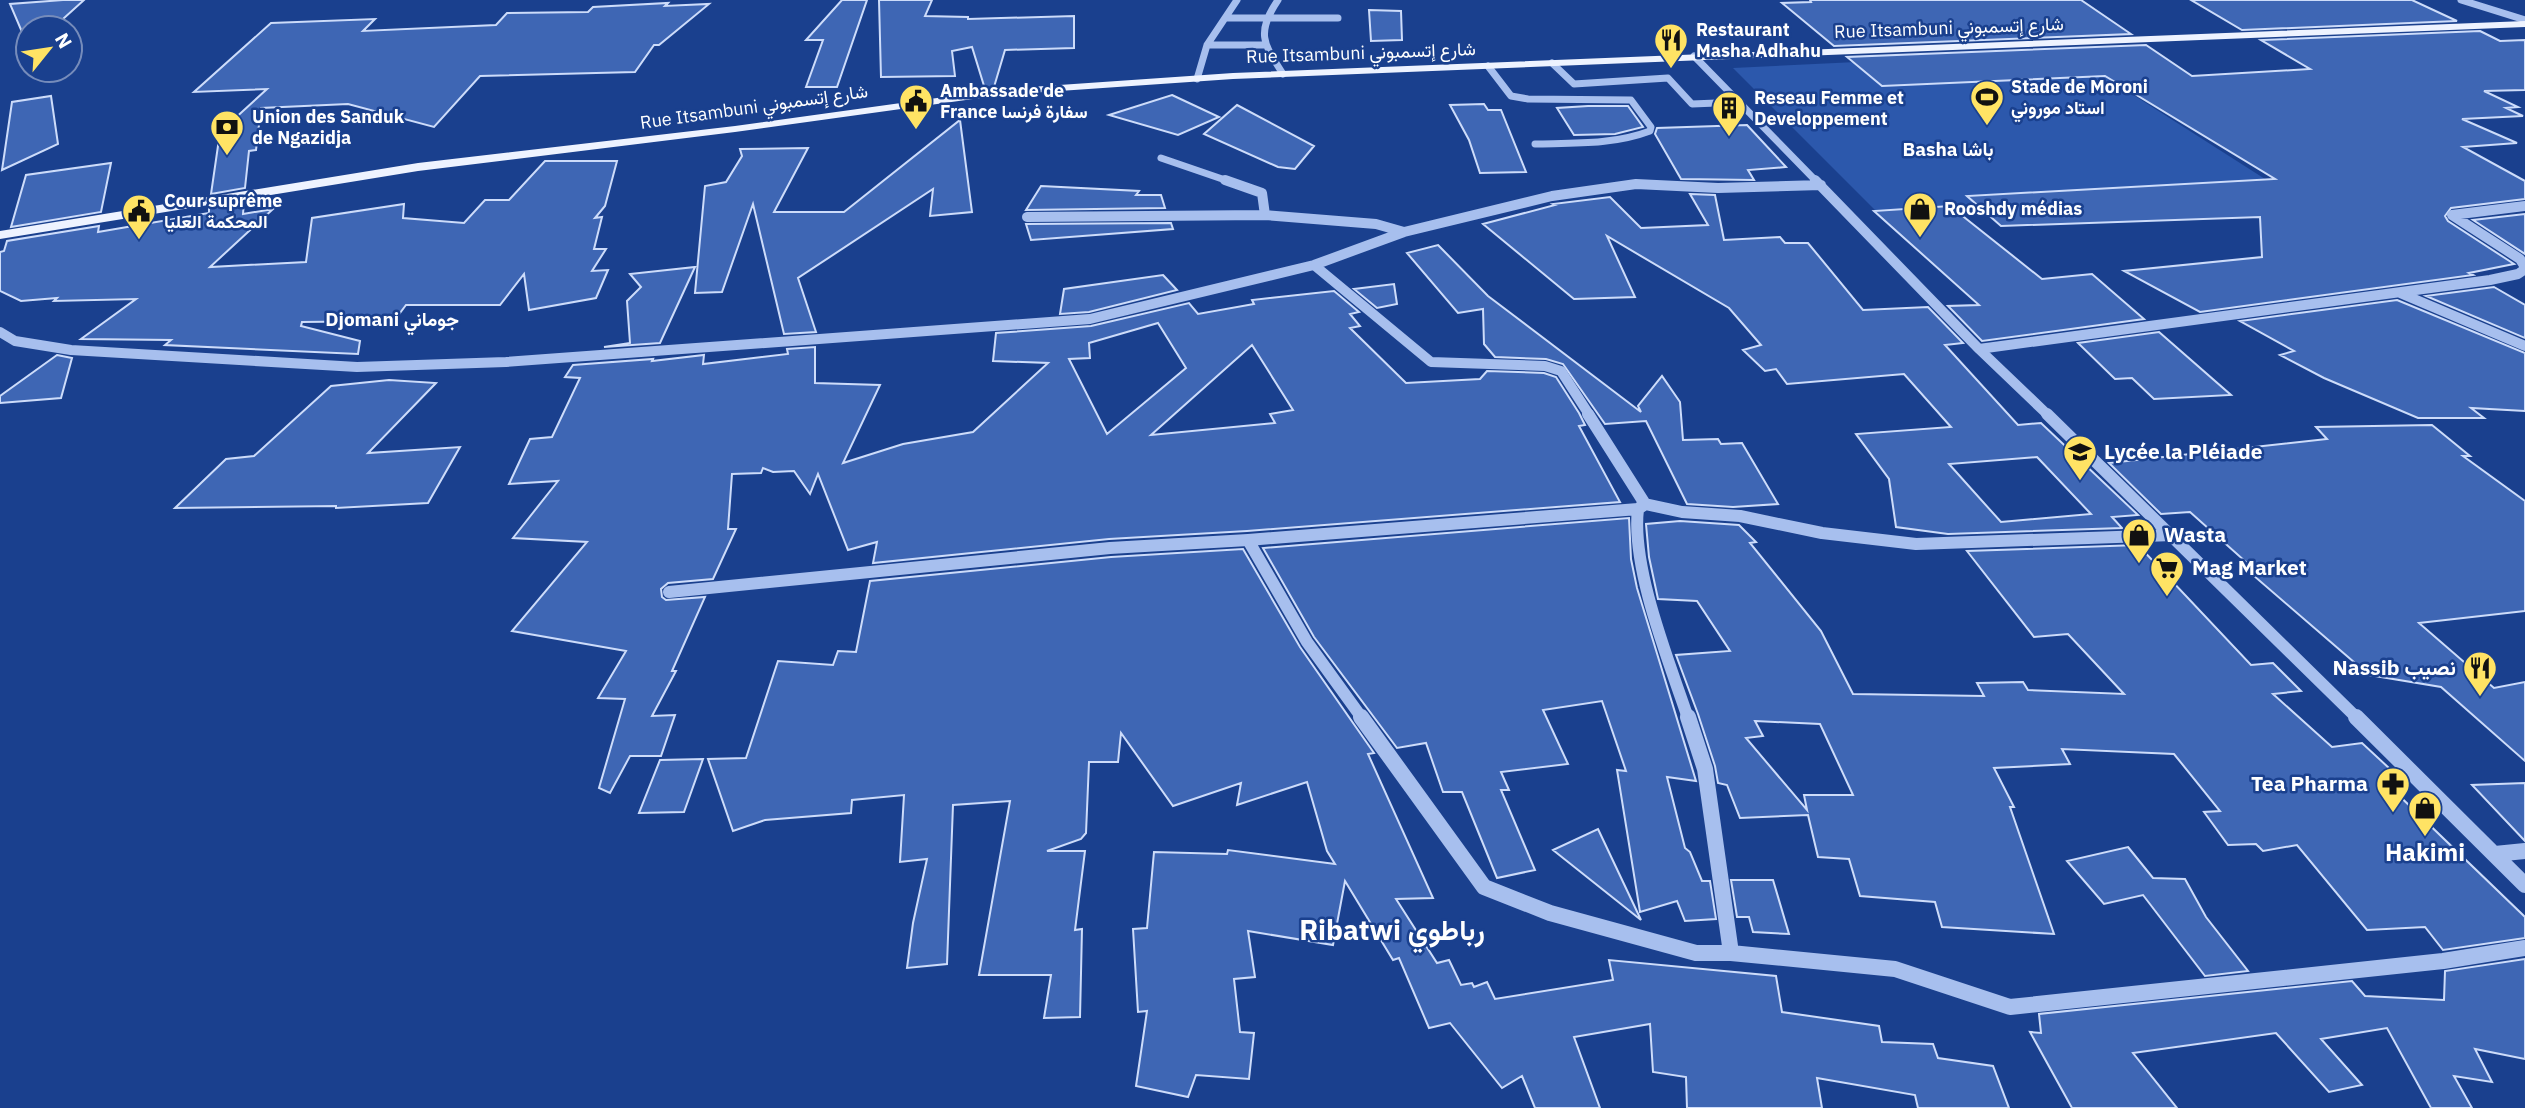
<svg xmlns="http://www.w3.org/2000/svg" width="2525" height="1108" font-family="'IBM Plex Sans',Vazirmatn,sans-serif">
<rect width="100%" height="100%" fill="#1a408e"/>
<path fill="#2c58ac" d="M2066 52 2276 186 1876 211 1733 68Z"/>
<path fill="#3e66b4" stroke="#cddcfa" stroke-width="2" fill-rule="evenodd" d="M63 0H84L53 28H28V46L10 4Z
M842 0H867L837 87H806L823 40H806Z
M879 0H932L925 16 968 17V19L1074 16V48L1005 50 994 87 985 89 972 47 952 51 955 76 881 77Z
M1810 0H2081L2131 34 1834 46 1782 3 1811 2Z
M2191 0H2412L2457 21 2242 30Z
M668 3 665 6 709 4 659 45H654L635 72 480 76 434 127 348 104 261 108 256 150 249 151 245 188 211 194 220 132 267 89 194 92 271 23 375 19 363 31 496 25 507 13 588 12 593 7Z
M1369 10 1401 11 1402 40 1371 41Z
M2480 31 2500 41 2525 40V90L2484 91 2518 107 2506 108 2523 116 2462 119 2517 143 2463 147 2525 181V199L2451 208 2445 216 2448 221 2514 264 2469 273 2473 275 2200 312 2124 271 2262 257 2260 217 2001 226 1967 196 2275 179 2105 76 1882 86 1847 57 2146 45 2192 76 2310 69 2261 40Z
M1172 95 1219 117 1178 135 1109 115Z
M51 96 58 144 2 170 12 102Z
M1484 104 1488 110H1501L1526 172 1480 173 1469 140 1450 105Z
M1237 105 1314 146 1295 169 1278 167 1204 134Z
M1588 106H1628L1643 127 1615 134 1574 135 1557 108Z
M960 120 972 212 930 216 933 189 798 278 816 332 784 334 753 204 722 292 695 293 705 186 726 182 742 156 740 149 808 148 774 212H844Z
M1747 125 1786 167 1748 170 1754 180 1681 179 1655 134 1657 128Z
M545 161H617L605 206 595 218 602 217 594 249H606L592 271 608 270 596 298 529 310 524 274 500 305H406L394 321 302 322 301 326 360 341 358 354 165 345 171 340 81 339 136 299 54 301 57 298 21 301 0 291V252L4 251 7 241 99 226 98 232 209 213V208L244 202 243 214 273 209 210 267 306 262 312 218 404 204 403 218 464 223 485 200H509Z
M111 163 101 212 11 227 26 175Z
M1041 186 1139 191 1136 195H1161L1165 208 1026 210Z
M1690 194 1715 195 1724 240 1780 237 1785 243H1808L1863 310 1928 307 1963 343 1945 345 2018 425 2041 423 2138 515 2112 517 2122 528 1948 534 1896 527 1889 479 1856 434 1951 427 1904 374 1787 384 1776 369 1765 371 1743 350 1761 345 1729 308 1607 236 1635 297 1574 299 1483 224 1555 205 1553 204 1610 197 1641 228 1708 225ZM2037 457 2091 514 2001 522 1949 464Z
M1950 206 2042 279 2092 274 2144 319 1982 341 1948 306 1979 305 1874 211Z
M2525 214V254L2473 220Z
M1171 223 1173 229 1031 240 1026 224Z
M1438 245 1488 296 1641 412 1638 406 1662 376 1680 402 1683 440 1718 439 1721 444 1742 443 1778 504 1733 507 1687 504 1646 421 1605 424 1563 364 1546 359 1495 357 1484 344 1483 309 1458 313 1407 253Z
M695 267 660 343 604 347 630 343 627 301 641 287 630 274Z
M1163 275 1177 290 1089 312 1060 314 1064 289Z
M1394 284 1397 304 1377 308 1354 289Z
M2494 287 2525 305V338L2426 296Z
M1334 291 1359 312 1350 314 1360 326 1350 328 1406 383 1480 379 1487 371 1544 373 1556 377 1579 413 1585 425 1579 426 1620 502 1247 531 1109 539 873 563 877 542 848 550 818 474 810 494 794 471 773 472 763 468 761 473 732 474 728 529H736L713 579 668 583 661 589 662 597 666 600 705 597 672 671H676L652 716 675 715 661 756H630L610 793 599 788 625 699 598 698 626 651 512 631 587 542 513 538 558 481 509 484 530 439 552 437 580 378 565 377 573 365 653 359 652 361 704 355 703 364 788 354 787 349 815 347V383L880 385 843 463 903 444 973 432 1048 363 993 361 996 333 1091 326 1189 303 1198 314 1254 304 1252 300ZM1158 323 1186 368 1107 434 1069 359 1090 358 1089 343ZM1252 345 1293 410 1270 414 1275 423 1151 435Z
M2397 300 2525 353V411L2471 408 2484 418H2418L2324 378 2280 355 2294 351 2240 321Z
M2159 332 2231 395 2154 399 2132 378 2115 379 2078 343Z
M57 355 72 358 61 398 0 403V396Z
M389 380 436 383 368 453 460 447 428 503 336 508V506L175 508 226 459 254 456 331 386Z
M2432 425 2470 456H2463L2525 501V611L2419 623 2494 688 2525 682V761L2441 687 2369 675 2239 563 2246 562 2190 512 2161 514 2109 463 2327 439 2316 427Z
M1629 518 1631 559 1637 588 1696 781 1667 777 1685 848 1690 852 1702 881H1710L1716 919 1685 921 1677 901 1640 912 1617 770 1626 771 1602 701 1543 710 1568 764 1501 772 1509 790H1501L1535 870 1497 878 1462 792H1443L1426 743 1397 748 1314 637 1263 548Z
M1680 521 1739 525 1756 542 1750 543 1821 631 1853 694 1984 696 1977 683 2023 682 2028 690 2124 694 2068 634 2034 637 1967 551 2138 545 2251 665 2273 663 2301 691 2273 694 2332 747 2362 743 2404 782 2386 783 2525 917V938L2443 950 2425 927 2367 930 2297 845 2263 851 2256 844 2228 845 2204 812 2220 811 2174 754 2062 749 2070 764 1994 768 2014 807H2010L2054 934 1942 927 1935 902 1860 896 1849 859 1818 857 1808 815 1740 818 1727 785 1718 783 1715 766 1698 714 1676 655 1730 651 1697 601 1658 599 1649 557 1646 524ZM1755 721 1820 724 1853 795H1804L1807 810 1746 738 1763 736Z
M1243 549 1300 647 1374 753 1368 754 1433 898 1396 899 1437 963 1449 960 1461 985 1472 983 1474 987 1487 982 1495 999 1613 980 1609 960 1776 976 1782 1012 1879 1026 1882 1042 1933 1044 1938 1058 1993 1066 2009 1108H1918L1915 1095 1817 1078 1822 1108H1687L1686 1077 1653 1072 1650 1024 1574 1037 1600 1108H1535L1522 1076 1502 1088 1450 1023 1429 1028 1399 958 1393 960 1345 881 1333 945 1248 931 1255 977 1234 979 1240 1032 1254 1033 1249 1079 1196 1075 1188 1097 1136 1086 1147 1011 1138 1012 1133 929 1147 928 1154 852 1227 854 1228 850 1335 864 1327 851 1307 782 1237 805 1241 783 1173 806 1121 733 1118 762H1089L1086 833 1081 839 1047 851H1085L1075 930 1082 929 1080 1017 1044 1018 1051 975H979L1010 801 953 805 947 964 907 968 913 923 927 859 900 862 904 795 852 800 851 813 765 820 733 831 708 759 746 758 778 661 833 665 838 651 856 652 870 581 1111 557Z
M703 759 684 812 639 813 660 760Z
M2525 783V841L2472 785Z
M1598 829 1641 920 1553 850Z
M2128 847 2153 878 2185 879 2206 917 2248 971 2205 976 2143 895 2104 904 2067 861Z
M1731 880H1773L1789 934 1753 932 1749 917H1737Z
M2525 959V1059L2475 1049 2492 1082 2454 1076 2472 1108H2431L2387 1028 2321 1039 2362 1085 2329 1092 2276 1033 2133 1053 2177 1108H2072L2030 1032 2041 1033 2039 1014 2352 981 2365 996 2444 1000 2445 971Z"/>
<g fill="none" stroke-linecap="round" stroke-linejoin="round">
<path stroke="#a7bfee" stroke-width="7" d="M1278 0C1256 33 1263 43 1283 74
M2461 0 2525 20
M1227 18H1338
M1207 45H1264
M1694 56 1817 182
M1552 63 1574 84 1668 78 1692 104 1741 102
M1488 66 1511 96 1528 99 1631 100 1651 127 1650 131C1613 145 1574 143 1535 144
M1197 79 1207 45 1237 0
M1161 158 1231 182"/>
<path stroke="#a7bfee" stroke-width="10" d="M1225 180 1262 193 1265 215
M1815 180 1979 349 2049 416
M2525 206 2452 215 2520 259 2525 267
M1027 217 1265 215 1376 224 1404 232
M1314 265 1431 362 1545 366 1561 371 1590 416
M2400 293 2525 346
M0 332 15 341 71 350 357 367 506 362 1090 319 1314 265 1404 232 1552 196 1636 184 1718 188 1821 185
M1979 349 2490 280 2518 274 2525 269"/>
<path stroke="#a7bfee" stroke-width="12" d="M1588 414 1645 504
M2047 414 2357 718
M1638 509C1631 568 1669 661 1688 718
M1248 540 1307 642 1362 718
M669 592 1110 548 1248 540 1638 509 1645 504 1682 512 1740 516 1822 533 1916 544 2173 535"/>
<path stroke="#a7bfee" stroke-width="16" d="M1361 717 1484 887 1550 913 1696 953H1731L1895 969 2010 1007 2443 961 2525 948
M1688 717 1705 769 1731 953
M2356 717 2525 885
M2495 854 2525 851"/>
<path fill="#eef3ff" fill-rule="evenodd" d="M2525 21V27L1233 79 1002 95 735 132 418 171 0 239V231L418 163 735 126 1002 89 1233 73Z"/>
</g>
<defs>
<g id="restaurant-pin" transform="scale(1.75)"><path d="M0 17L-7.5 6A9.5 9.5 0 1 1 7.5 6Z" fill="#ffe364" stroke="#1a408e"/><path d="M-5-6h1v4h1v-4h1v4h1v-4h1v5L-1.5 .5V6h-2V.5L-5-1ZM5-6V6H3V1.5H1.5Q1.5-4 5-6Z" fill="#111"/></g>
<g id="stadium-pin" transform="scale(1.75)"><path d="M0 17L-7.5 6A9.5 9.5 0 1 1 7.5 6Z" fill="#ffe364" stroke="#1a408e"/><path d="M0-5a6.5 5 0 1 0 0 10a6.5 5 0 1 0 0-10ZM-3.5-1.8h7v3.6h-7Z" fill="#111"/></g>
<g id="civic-pin" transform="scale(1.75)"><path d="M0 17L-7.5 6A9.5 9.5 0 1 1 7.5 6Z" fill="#ffe364" stroke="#1a408e"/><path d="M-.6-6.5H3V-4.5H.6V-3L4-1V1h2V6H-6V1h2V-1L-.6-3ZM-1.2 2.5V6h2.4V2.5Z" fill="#111"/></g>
<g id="building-pin" transform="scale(1.75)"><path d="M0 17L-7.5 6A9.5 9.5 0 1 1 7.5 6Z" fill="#ffe364" stroke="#1a408e"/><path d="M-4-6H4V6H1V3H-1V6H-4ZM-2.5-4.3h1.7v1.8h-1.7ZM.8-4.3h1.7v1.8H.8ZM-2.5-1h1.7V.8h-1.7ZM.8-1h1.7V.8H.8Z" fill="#111"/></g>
<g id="bank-pin" transform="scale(1.75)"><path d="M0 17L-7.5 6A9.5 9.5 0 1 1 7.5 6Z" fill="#ffe364" stroke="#1a408e"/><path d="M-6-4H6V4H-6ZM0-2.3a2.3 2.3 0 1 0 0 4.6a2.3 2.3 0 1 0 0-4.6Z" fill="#111"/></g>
<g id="shop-pin" transform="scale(1.75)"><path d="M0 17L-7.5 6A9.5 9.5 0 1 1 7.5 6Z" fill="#ffe364" stroke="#1a408e"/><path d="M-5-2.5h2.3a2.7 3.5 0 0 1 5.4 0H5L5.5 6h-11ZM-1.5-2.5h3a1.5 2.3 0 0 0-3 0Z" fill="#111"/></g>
<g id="school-pin" transform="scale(1.75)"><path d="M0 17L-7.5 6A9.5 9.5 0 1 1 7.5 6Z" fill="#ffe364" stroke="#1a408e"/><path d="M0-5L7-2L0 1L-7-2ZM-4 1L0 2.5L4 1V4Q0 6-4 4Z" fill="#111"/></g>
<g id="supermarket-pin" transform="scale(1.75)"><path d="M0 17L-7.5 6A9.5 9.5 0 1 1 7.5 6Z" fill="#ffe364" stroke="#1a408e"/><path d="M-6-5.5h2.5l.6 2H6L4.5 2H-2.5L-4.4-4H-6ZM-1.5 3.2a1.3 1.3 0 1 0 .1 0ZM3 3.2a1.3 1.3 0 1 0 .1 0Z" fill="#111"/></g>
<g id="pharmacy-pin" transform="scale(1.75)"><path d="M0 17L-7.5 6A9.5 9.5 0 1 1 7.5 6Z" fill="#ffe364" stroke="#1a408e"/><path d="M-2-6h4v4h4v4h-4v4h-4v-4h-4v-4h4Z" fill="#111"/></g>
</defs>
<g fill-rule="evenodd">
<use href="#restaurant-pin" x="1671" y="40"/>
<use href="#stadium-pin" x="1987" y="97"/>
<use href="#civic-pin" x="916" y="101"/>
<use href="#building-pin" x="1729" y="108"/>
<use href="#bank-pin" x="227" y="127"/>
<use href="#shop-pin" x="1920" y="209"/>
<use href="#civic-pin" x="139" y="211"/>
<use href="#school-pin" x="2080" y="452"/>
<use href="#shop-pin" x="2139" y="535"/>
<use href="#supermarket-pin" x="2167" y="568"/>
<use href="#restaurant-pin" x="2480" y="668"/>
<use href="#pharmacy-pin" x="2393" y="784"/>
<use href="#shop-pin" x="2425" y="808"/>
</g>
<g text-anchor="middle" stroke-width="5" stroke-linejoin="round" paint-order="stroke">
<g font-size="18" fill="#fff" stroke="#1a408e">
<text transform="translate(1949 28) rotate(-2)" y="6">Rue Itsambuni شارع إتسمبوني</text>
<text transform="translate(1361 53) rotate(-2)" y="6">Rue Itsambuni شارع إتسمبوني</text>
<text transform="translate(754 107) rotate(-8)" y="6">Rue Itsambuni شارع إتسمبوني</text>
</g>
<g font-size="18" font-weight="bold" fill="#fff" stroke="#1a408e" text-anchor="start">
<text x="1696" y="36">Restaurant<tspan x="1696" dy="21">Masha Adhahu</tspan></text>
<text x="2011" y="93">Stade de Moroni<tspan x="2011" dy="21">استاد موروني</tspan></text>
<text x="940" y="97">Ambassade de<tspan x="940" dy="21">France سفارة فرنسا</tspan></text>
<text x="1754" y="104">Reseau Femme et<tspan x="1754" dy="21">Developpement</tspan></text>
<text x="252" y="123">Union des Sanduk<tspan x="252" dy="21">de Ngazidja</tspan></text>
<text x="164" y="207">Cour suprême<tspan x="164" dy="21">المحكمة العليا</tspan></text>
<text x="1944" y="215">Rooshdy médias</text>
</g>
<g font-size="19" font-weight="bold" fill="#fff" stroke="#1a408e">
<text x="1948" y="156">Basha باشا</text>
<text x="392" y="326">Djomani جوماني</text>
</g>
<g font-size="21" font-weight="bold" fill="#fff" stroke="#1a408e" text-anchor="start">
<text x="2104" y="459">Lycée la Pléiade</text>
<text x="2164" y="542">Wasta</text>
<text x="2192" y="575">Mag Market</text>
<text x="2456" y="675" text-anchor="end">Nassib نصيب</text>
<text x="2368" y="791" text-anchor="end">Tea Pharma</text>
</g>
<g font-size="24" font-weight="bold" fill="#fff" stroke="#1a408e">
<text x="2425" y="861">Hakimi</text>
</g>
<g font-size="28" font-weight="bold" fill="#fff" stroke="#1a408e">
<text x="1392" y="940">Ribatwi رباطوي</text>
</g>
</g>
<g transform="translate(49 49) rotate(60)"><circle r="33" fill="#1a408e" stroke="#768cbb" stroke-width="2"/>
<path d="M0-5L12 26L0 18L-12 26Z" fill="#ffe364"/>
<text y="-10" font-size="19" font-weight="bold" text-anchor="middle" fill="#ffffff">N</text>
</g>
</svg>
